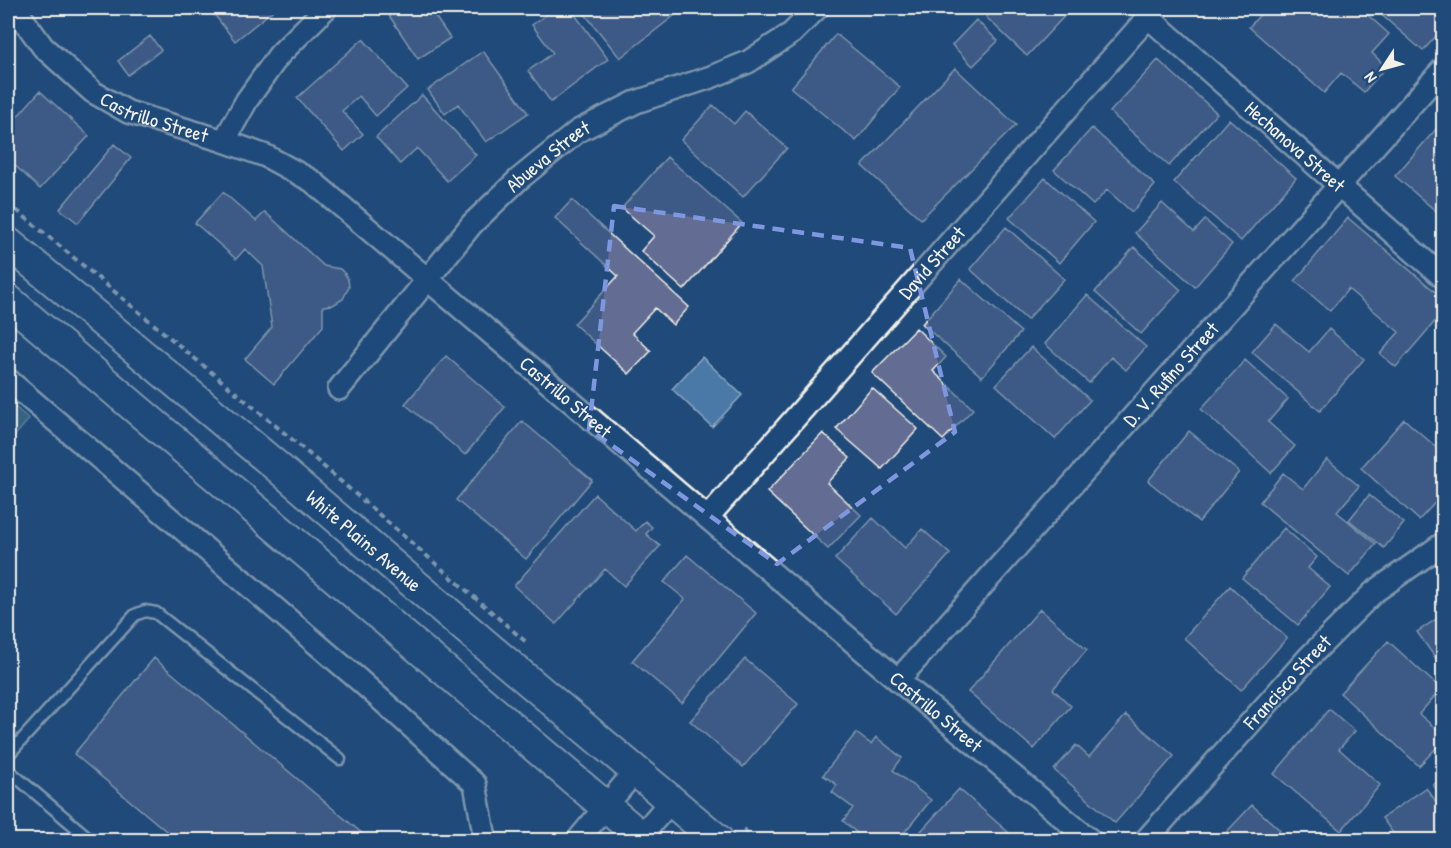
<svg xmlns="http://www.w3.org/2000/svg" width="1451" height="848" font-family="'Patrick Hand',sans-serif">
<rect width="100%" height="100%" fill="#1f4a7a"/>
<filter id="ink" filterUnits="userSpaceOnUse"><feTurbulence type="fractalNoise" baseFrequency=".0167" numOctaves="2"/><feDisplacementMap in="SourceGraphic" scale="12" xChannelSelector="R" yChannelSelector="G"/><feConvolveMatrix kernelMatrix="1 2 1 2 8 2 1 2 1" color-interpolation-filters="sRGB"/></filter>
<g filter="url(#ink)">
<path fill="#51818c" stroke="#a2b9ba" stroke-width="1.5" d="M8 401 29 419 8 444Z"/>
<path fill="#4c79a7" stroke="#8fa9c1" stroke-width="1.5" d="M702 357 742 395 712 427 672 389Z"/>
<path fill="#646c92" stroke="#f4f1e8" stroke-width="1.5" d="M209 8H276L235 41Z
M384 8H452L436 18 450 38 418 59Z
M556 8H570L608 59 551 102 528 71 553 53 532 25Z
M580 8H684L620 58Z
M995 8H1070L1071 9 1027 56 986 17Z
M1266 8H1360L1389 34 1372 53 1386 67 1364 92 1341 73 1324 93 1249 27Z
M1381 8H1444V27L1423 51 1377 11Z
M976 20 998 41 973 66 952 45Z
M836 34 900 87 856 141 791 88Z
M150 36 161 50 128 75 118 61Z
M363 39 407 88 376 116 359 96 342 111 363 134 344 151 297 98Z
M483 51 528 113 486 142 458 104 445 114 428 90Z
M1158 60 1217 113 1169 166 1110 112Z
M955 68 1016 125 921 219 862 166Z
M40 91 89 136 40 189 8 159V127Z
M422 95 476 155 447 181 417 148 400 164 376 137Z
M713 105 734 124 745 111 787 148 743 197 681 140Z
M1229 119 1296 178 1241 241 1174 182Z
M1444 120V218L1395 176Z
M1092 128 1155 185 1132 212 1107 190 1093 205 1054 170Z
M114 144 131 158 78 223 60 209Z
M667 157 742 223 684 290 641 251 654 236 622 208Z
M1045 178 1094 222 1059 263 1009 218Z
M223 192 256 221 265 212 324 266 340 269 345 274 348 279 349 287 343 299 333 305 323 306V326L274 384 245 359 272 327 263 266 245 249 236 259 195 223Z
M572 200 689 307 673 325 655 308 632 333 651 351 629 374 574 324 618 276 555 218Z
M1162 203 1194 232 1205 220 1232 244 1195 287 1135 233Z
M1348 218 1444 299V311L1396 367 1380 354 1399 332 1348 289 1330 311 1295 281Z
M1006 227 1064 279 1027 320 970 269Z
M1134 247 1181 290 1141 334 1095 292Z
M961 279 1021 332 982 377 922 324Z
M1087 295 1146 347 1126 370 1111 357 1089 383 1045 344Z
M1276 324 1309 352 1329 329 1364 359 1320 411 1252 352Z
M916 328 946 357 933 371 973 409 943 440 872 373Z
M1031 347 1090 400 1055 439 996 385Z
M446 356 505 407 465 455 405 404Z
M1245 360 1288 399 1268 422 1295 446 1271 473 1201 409Z
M872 388 918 429 882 469 836 429Z
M1404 419 1444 454V493L1419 520 1361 468Z
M522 421 592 480 526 559 456 500Z
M1189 431 1239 472 1199 522 1148 481Z
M823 433 850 458 827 483 861 515 828 549 767 492Z
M1327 459 1359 486 1337 512 1376 544 1349 576 1260 502 1283 473 1303 489Z
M595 494 636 531 645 521 652 527 646 534 660 546 624 586 605 569 556 624 514 586Z
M1369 495 1404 523 1384 548 1349 520Z
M873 518 905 548 922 529 950 554 896 614 835 559Z
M1284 528 1317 557 1308 568 1330 587 1298 625 1242 578Z
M687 555 756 613 682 703 632 661 685 599 664 582Z
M1230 586 1287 638 1241 690 1184 638Z
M1040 609 1087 650 1053 689 1071 706 1034 749 968 692Z
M1444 614V670L1417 632Z
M1388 641 1441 689 1419 714 1444 736V740L1419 766 1340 693Z
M154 658 370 840H177L74 754Z
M745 659 798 704 743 767 690 721Z
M1329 709 1355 731 1339 749 1380 785 1341 831 1274 774Z
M1126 715 1174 756 1115 823 1054 770 1076 745 1089 757Z
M856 733 871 744 876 737 902 758 893 770 931 800 898 840H855L853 839 857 833 843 821 853 808 832 792 837 785 823 775Z
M1444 777V800L1433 785Z
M1426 788 1444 812V840H1398L1382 818Z
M959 789 1017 840H913Z
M1252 805 1280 830 1270 840H1219Z"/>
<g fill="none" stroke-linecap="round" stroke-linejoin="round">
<g stroke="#f4f1e8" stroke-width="15">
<path id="lane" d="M8 755 135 615 145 611 156 613 340 759
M8 770 91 840"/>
</g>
<g stroke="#f4f1e8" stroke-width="26">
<g id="street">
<path id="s1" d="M15 8 43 47 93 92 128 112 224 141 266 156 312 181 898 680 1090 840"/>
<path id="s2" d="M1148 17 1444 278"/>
<path d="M224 141 247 100 279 55 326 8"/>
<path d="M8 380 359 680 475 784 484 833 482 840"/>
<path id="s3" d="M339 389 472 224 519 179 578 131 636 102 711 77 748 62 792 33 817 8"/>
<path id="s4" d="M708 517 1156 8"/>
<path id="s5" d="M898 680 1444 68"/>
<path d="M578 840 636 770"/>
<path d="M637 840 671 801"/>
<path id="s6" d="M1146 840 1309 657 1374 592 1444 543"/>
</g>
</g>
<g stroke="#f4f1e8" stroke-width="34">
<g id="secondary">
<path id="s7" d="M8 243 275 465 494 652 718 840"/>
<path d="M8 300 645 840"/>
</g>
</g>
<path stroke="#f4f1e8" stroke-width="4" stroke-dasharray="6 4.5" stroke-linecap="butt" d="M8 203 300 446 526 642
M743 829 756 840"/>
<use href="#lane" stroke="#1f4a7a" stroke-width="10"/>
<use href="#street" stroke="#1f4a7a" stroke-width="21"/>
<use href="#secondary" stroke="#1f4a7a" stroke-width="30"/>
</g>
</g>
<path d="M0 0H1451V848H0ZM614 206 910 248 955 432 777 564 589 429Z" fill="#1f4a7a" fill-opacity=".55" fill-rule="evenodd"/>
<path fill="none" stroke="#7e97df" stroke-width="4.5" stroke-dasharray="12 8" stroke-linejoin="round" d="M614 206 910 248 955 432 777 564 589 429Z"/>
<g text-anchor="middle" stroke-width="4.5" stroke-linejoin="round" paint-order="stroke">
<g font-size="20" fill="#f4f1e8" stroke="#1f4a7a">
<text dy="7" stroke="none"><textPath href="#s1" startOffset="182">Castrillo Street</textPath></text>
<text dy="7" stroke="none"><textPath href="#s2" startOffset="196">Hechanova Street</textPath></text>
<text dy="7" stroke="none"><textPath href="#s3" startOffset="314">Abueva Street</textPath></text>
<text dy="7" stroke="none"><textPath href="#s4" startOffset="339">David Street</textPath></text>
<text dy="7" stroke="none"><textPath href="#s5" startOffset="410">D. V. Rufino Street</textPath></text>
<text dy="7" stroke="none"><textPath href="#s1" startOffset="686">Castrillo Street</textPath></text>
<text dy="7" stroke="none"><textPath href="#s7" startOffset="464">White Plains Avenue</textPath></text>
<text dy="7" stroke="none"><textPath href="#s6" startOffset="212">Francisco Street</textPath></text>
<text dy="7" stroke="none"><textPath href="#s1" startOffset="1172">Castrillo Street</textPath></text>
</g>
</g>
<rect width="1451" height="848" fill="none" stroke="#1f4a7a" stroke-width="30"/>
<rect x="15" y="15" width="1421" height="818" fill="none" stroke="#f4f1e8" stroke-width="2" filter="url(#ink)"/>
<g transform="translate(1382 69) rotate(234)" stroke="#1f4a7a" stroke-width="4.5" paint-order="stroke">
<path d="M0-4.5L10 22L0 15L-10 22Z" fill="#f4f1e8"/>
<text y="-9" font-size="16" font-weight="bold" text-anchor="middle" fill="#f4f1e8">N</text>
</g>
</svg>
